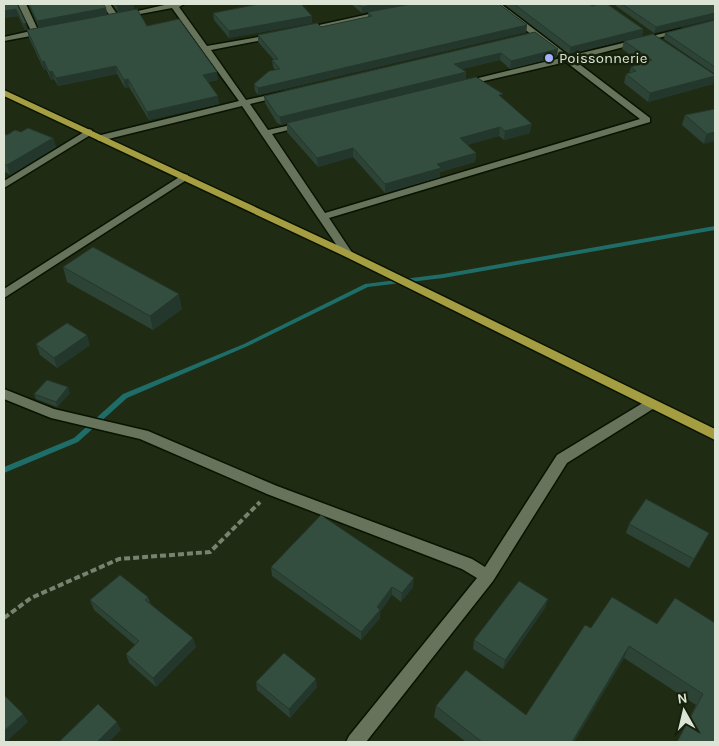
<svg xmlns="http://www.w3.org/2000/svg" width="719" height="746" font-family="Karla,sans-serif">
<rect width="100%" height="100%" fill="#202b14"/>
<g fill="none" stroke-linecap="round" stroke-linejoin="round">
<path fill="#1e6d68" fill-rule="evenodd" d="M715 226V230L443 278 368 287 248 346 127 398 78 442 4 473V467L74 438 123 394 244 344 365 284 443 274Z"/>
<g stroke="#091301" stroke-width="3">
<path id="minor" d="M18 4H26L38 30 43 29 47 31 36 35 4 41V37L31 31Z
M102 4H110L119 17 118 19H112Z
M169 4H184L179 7 207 46 276 34 277 36 273 38 211 50 246 100 283 92V96L250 104 268 130 305 122V126L272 134 325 213 640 119 566 62 462 86V82L561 58 493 4H501L569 56 681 29 685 31 574 60 650 118V122L329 218 353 254 348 257 344 256 242 106 100 141 97 140V136L239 101 172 8 124 17 120 15Z
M383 11 387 13 386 15 305 31 301 29Z
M89 129 92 130V134L4 188V181Z
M184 174 188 175V179L4 298V289Z
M4 389 54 409 148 431 277 486 472 559 485 567 557 455 646 401H656L657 404 656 407 567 463 493 581 366 742H346L349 736 477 578 462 569 267 494 140 439 51 418 4 399Z"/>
</g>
<g stroke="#091301" stroke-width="3">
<path id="primary" d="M4 90 352 252 715 429V440L344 256 4 96Z"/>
</g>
<path stroke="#78826f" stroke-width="4" stroke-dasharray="6 3" stroke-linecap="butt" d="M4 618 31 598 119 559 210 552 260 502"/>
<use href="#minor" fill="#67745b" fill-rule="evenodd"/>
<use href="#primary" fill="#a49d41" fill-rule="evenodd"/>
</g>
<path fill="#2c4336" d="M4 4H17L26 23 25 30 18 16 4 18Z
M28 4H103L106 8 107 15 39 28Z
M112 4H133L134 9 118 12Z
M351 4H499L527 25 526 32 258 95 255 91 254 84 275 70 273 67 272 60H274L258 42V35L321 27 368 17V12L408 4 362 13Z
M504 4H589L643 29 642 36 569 54Z
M616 4H715L654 33 616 6Z
M213 13 312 23 229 38 214 20Z
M715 20V74L664 39 665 33Z
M147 26 218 80 208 82 219 104 149 120 129 87 125 88 117 74 58 86 54 79 51 80 46 69 44 70 29 38 27 30Z
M535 32 557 57 510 69 500 60 462 69 466 72V79L502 98 530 133 504 140 499 136 467 145 476 153 475 162 440 172V177L385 193 353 157 318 167 287 132V123L281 125 277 123 265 103 264 96Z
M624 41 713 84 648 102 624 83 626 74 629 73 631 67 642 63 622 49Z
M715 109 704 144 682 125 685 115Z
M21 132 53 138 56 147 10 175 4 171V134L7 135Z
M63 267 182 309 153 330 67 282Z
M36 344 90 345 57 368 40 355Z
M70 393 57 407 36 399 34 394Z
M629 524 704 543 689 568 626 533Z
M271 567 413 587 401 602 392 595 380 612V618L361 640 272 576Z
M148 597 150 603 196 647 156 687 129 663 126 654 135 645 94 610 90 600Z
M548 599 545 608 503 669 473 649 474 640Z
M715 623V742H677L696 705 624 658 574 742H466L434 717 436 706 526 715 591 628 657 624Z
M256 682 317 687 290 718 257 690Z"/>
<path fill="#24372c" d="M124 4H133L134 9 118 12 117 5Z
M376 4H411L362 13V7Z
M106 8 107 15 39 28 37 21Z
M16 9 18 16 4 18V11Z
M715 13V19L654 33 656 27Z
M312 16V23L229 38V31Z
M26 23 28 30H25L23 24Z
M527 25 526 32 258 95V88Z
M643 29 642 36 569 54 571 47Z
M558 49 557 57 510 69 511 61Z
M501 53 500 60 453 71 454 64Z
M44 61 46 69 44 70 42 62Z
M116 66 117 74 58 86 56 78Z
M52 71 54 79 51 80 49 72Z
M217 72 218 80 204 83 203 75Z
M466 72V80L281 125 280 117Z
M715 76 713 84 648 102 650 93Z
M128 79 129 87 125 88 124 80Z
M218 96 219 104 149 120 147 112Z
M532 124 530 133 504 140 505 131Z
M500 127 499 136 460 147V138Z
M715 132V141L704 144 707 134Z
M53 138 56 147 10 175 7 165Z
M353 148V157L318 167 317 158Z
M476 153 475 162 440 172V177L385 193V184L437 164Z
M179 294 182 309 153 330 150 316Z
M87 335 90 345 57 368 54 358Z
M68 387 70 393 57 407 56 402Z
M414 578 413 587 401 602 402 593Z
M392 587V595L380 612V618L361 640V632Z
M548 599 545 608 503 669 505 660Z
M193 638 196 647 156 687 153 678Z
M629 646 624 658 574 742H572Z
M316 679 317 687 290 718 289 709Z
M23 714 28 722 6 742H4V731Z
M117 722 121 730 109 742H97Z"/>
<path fill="#334e3f" stroke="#24372c" d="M4 4H17L26 23 23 24 16 9 4 11Z
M29 4H103L106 8 37 21Z
M259 4H301L312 16 229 31 213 13Z
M358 4H376L362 7Z
M411 4H499L527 25 258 88 254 84 269 71 280 69 272 60 278 59 258 35 317 23 321 27 372 16 368 12Z
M514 4H589L592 6 599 4H607L643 29 571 47Z
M622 4H715V13L656 27Z
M137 9 147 26 179 19 217 72 203 75 218 96 147 112 128 79 124 80 116 66 56 78 52 71 49 72 44 61 42 62 27 30Z
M715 20V67L665 33Z
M535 32 558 49 511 61 501 53 454 64 466 72 280 117 277 115 264 96Z
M653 34 715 75V76L650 93 626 74 636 71 631 67 652 60 624 41Z
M476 77 503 94 499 95 532 124 505 131 500 127 460 138 476 153 437 164 441 168 385 184 353 148 317 158 287 123Z
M715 109V132L707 134 685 115Z
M28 128 53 138 7 165 4 163V134L7 135 15 130 21 132Z
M93 247 179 294 150 316 63 267Z
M67 323 87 335 54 358 36 344Z
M47 380 68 387 56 402 34 394Z
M646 499 709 533 694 559 629 524Z
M321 515 414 578 402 593 392 587 377 607 380 610 361 632 271 567Z
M120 575 148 597 145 600 193 638 153 678 126 654 139 641 90 600Z
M519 581 548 599 505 660 474 640Z
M612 597 657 624 675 598 715 623V742H677L703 694 629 646 572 742H482L436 706 466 670 526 715 585 625 591 628Z
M284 653 316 679 289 709 256 682Z
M4 695 23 714 4 731Z
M98 704 117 722 97 742H59Z"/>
<circle fill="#a5b1fc" stroke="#16210b" stroke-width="2" cx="549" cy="58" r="5"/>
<g text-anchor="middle" stroke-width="5" stroke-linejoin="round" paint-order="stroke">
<g font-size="15" fill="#dce4d6" stroke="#16210b" text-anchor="start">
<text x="559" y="63">Poissonnerie</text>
</g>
</g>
<rect width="719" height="746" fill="none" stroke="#dce4d6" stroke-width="10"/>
<g transform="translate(684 711) rotate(352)" stroke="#16210b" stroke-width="4" paint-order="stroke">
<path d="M0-4L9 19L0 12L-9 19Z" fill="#dce4d6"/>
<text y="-8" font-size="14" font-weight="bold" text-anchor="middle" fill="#dce4d6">N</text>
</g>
</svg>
